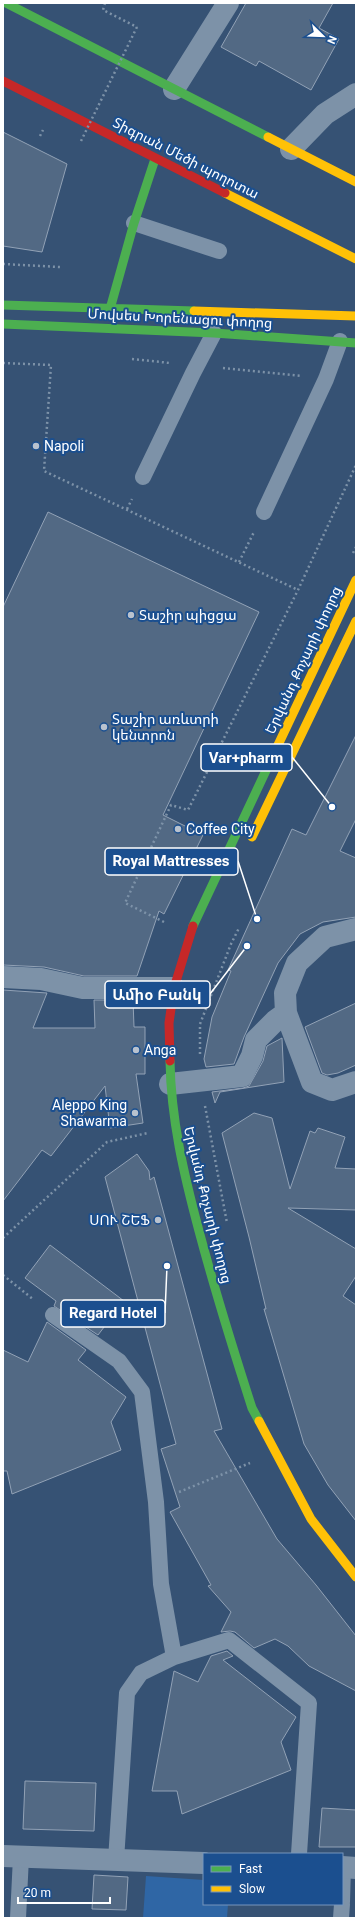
<svg xmlns="http://www.w3.org/2000/svg" width="359" height="1921" font-family="Roboto,'Noto Sans Armenian',sans-serif">
<rect width="100%" height="100%" fill="#365274"/>
<path fill="#2f66a5" d="M146 1876 204 1880V1904H228L227 1918H143Z"/>
<path fill="#526984" stroke="#92a2b6" d="M246 3H333L319 28 339 39 311 90 259 61 256 66 221 47Z
M3 132 67 164 42 252 3 246Z
M48 512 259 612 163 815 203 835 164 914 159 911 137 976H84L44 967 3 965V607Z
M356 735V819L340 851 356 858V917L323 922 300 934 278 963 244 1037 234 1064 206 1067 204 1059 212 1017 231 971 228 970 292 829 306 835Z
M3 990 47 993 33 1028H95L94 1000H133L134 1027H145V1074H136L143 1123 110 1128 105 1086 51 1156 42 1150 3 1201Z
M356 1003V1065L338 1073 327 1075 322 1073 305 1027Z
M282 1038 284 1082 220 1092 215 1103 212 1092 243 1088 249 1086 263 1061 267 1046Z
M254 1113 272 1118 290 1189 310 1131 315 1133 318 1128 345 1137 335 1168 356 1169V1210L288 1208 356 1249V1276L343 1296 356 1305V1521L328 1485 304 1444 264 1309H266L249 1237 222 1133Z
M137 1154 149 1171 150 1180 154 1177 222 1429 214 1431 277 1539 316 1585 356 1636V1691L309 1666 288 1646 275 1639 254 1648 235 1632 230 1631 221 1632 231 1612 208 1586 211 1585 170 1512 180 1507 161 1449 176 1444 105 1177Z
M50 1245 124 1301 98 1335 54 1306 56 1301 25 1278Z
M47 1322 86 1350 78 1360 126 1397 111 1422 121 1450 12 1494 7 1471H3V1350L28 1362Z
M227 1651 233 1656 223 1660 296 1717 281 1742 291 1770 182 1814 177 1791H152L174 1671 198 1682 211 1656Z
M25 1781 96 1783 94 1831 23 1829Z
M322 1808 356 1810V1847H319Z
M94 1875 128 1877 126 1910 92 1909Z"/>
<g fill="none" stroke-linecap="round" stroke-linejoin="round">
<path stroke="#7d92a8" stroke-width="2.5" stroke-dasharray="2 3" stroke-linecap="butt" d="M105 3 103 10 137 27
M40 136 43 130
M3 264 60 267
M132 359 170 363
M3 363 51 365 44 471 298 590
M223 368 302 376
M127 509 132 499
M353 553 356 547
M239 562 254 532
M164 922 125 903 171 805 188 810 298 590 356 465
M200 1054V1024L231 944 239 928
M205 1106 227 1223
M3 1238 107 1142 148 1133
M3 1275 34 1300
M179 1492 250 1463"/>
<path stroke="#7d92a8" stroke-width="16" d="M134 223 219 251
M143 477 193 373 214 333
M264 512 326 379 340 341
M53 1315 119 1361 142 1392 156 1502 161 1584 174 1657
M116 1860 127 1693 141 1673 174 1657 229 1640 309 1703 299 1854
M342 1902 343 1867
M18 1918 21 1857
M341 1918 342 1904"/>
<path stroke="#7d92a8" stroke-width="22" d="M174 89 228 3
M291 149 325 114 356 94
M356 929 325 937 297 963 285 993 286 1013 312 1082 332 1090 356 1082
M3 977 41 979 83 988H174
M170 1084 242 1076 252 1056 256 1040 275 1021 286 1013
M3 1856 204 1863
M342 1867 356 1868"/>
<path stroke="#4caf50" stroke-width="9" d="M6 3 268 137
M3 305 194 311
M110 309 134 223 155 159
M3 324 214 333 356 343
M193 926 270 762
M170 1061C171 1120 184 1175 199 1231 215 1291 233 1349 252 1408L259 1421"/>
<path stroke="#ffc107" stroke-width="9" d="M268 137 356 182
M225 193 356 259
M194 311 356 316
M270 762 356 580
M252 837 356 621
M259 1421 311 1519 356 1577"/>
<path stroke="#c62828" stroke-width="9" d="M3 81 225 193
M170 1061 169 1023 174 988 193 926"/>
<path stroke="#7d92a8" stroke-width="2.5" stroke-dasharray="2 3" stroke-linecap="butt" d="M81 141 137 27"/>
</g>
<g fill="#b9c2ce" stroke="#1b4f8f" stroke-width="1.5">
<circle cx="36" cy="446" r="4"/>
<circle cx="131" cy="615" r="4"/>
<circle cx="104" cy="727" r="4"/>
<circle cx="178" cy="829" r="4"/>
<circle cx="136" cy="1050" r="4"/>
<circle cx="135" cy="1113" r="4"/>
<circle cx="158" cy="1220" r="4"/>
</g>
<g text-anchor="middle" stroke-width="4" stroke-linejoin="round" paint-order="stroke">
<g font-size="14" fill="#fff" stroke="#1b4f8f">
<text transform="translate(186 158) rotate(27)" y="5">Տիգրան Մեծի պողոտա</text>
<text transform="translate(180 318) rotate(3)" y="5">Մովսես Խորենացու փողոց</text>
<text transform="translate(303 660) rotate(-65)" y="5">Երվանդ Քոչարի փողոց</text>
<text transform="translate(208 1205) rotate(76)" y="5">Երվանդ Քոչարի փողոց</text>
</g>
<g font-size="14" fill="#fff" stroke="#1b4f8f" text-anchor="start">
<text x="44" y="451">Napoli</text>
<text x="139" y="620">Տաշիր պիցցա</text>
<text x="112" y="724">Տաշիր առևտրի<tspan x="112" dy="16">կենտրոն</tspan></text>
<text x="186" y="834">Coffee City</text>
<text x="144" y="1055">Anga</text>
<text x="127" y="1110" text-anchor="end">Aleppo King<tspan x="127" dy="16">Shawarma</tspan></text>
<text x="150" y="1225" text-anchor="end">ՍՈՒ ՇԵՖ</text>
</g>
</g>
<path fill="none" stroke="#fff" stroke-width="1.5" d="M332 807L292 757M257 919L238 861M247 946L210 994M167 1266L165 1313"/>
<g fill="#fff" stroke="#1b4f8f" stroke-width="1.5">
<circle cx="332" cy="807" r="4"/>
<circle cx="257" cy="919" r="4"/>
<circle cx="247" cy="946" r="4"/>
<circle cx="167" cy="1266" r="4"/>
</g>
<g fill="#1b4f8f" stroke="#fff" stroke-width="1.5">
<rect x="201" y="744" width="91" height="27" rx="4"/>
<rect x="105" y="848" width="133" height="27" rx="4"/>
<rect x="105" y="981" width="105" height="27" rx="4"/>
<rect x="61" y="1300" width="104" height="27" rx="4"/>
</g>
<g font-size="15" text-anchor="middle" font-weight="bold" fill="#fff">
<text x="246" y="763">Var+pharm</text>
<text x="171" y="866">Royal Mattresses</text>
<text x="157" y="1000">Ամիօ Բանկ</text>
<text x="113" y="1318">Regard Hotel</text>
</g>
<rect width="359" height="1921" fill="none" stroke="#ffffff" stroke-width="8"/>
<rect x="203" y="1853" width="140" height="52" fill="#1b4f8f" stroke="#7695bc"/>
<rect x="211" y="1866" width="20" height="6" fill="#4caf50" stroke="#7695bc"/>
<text x="239" y="1873" font-size="12" fill="#ffffff">Fast</text>
<rect x="211" y="1886" width="20" height="6" fill="#ffc107" stroke="#7695bc"/>
<text x="239" y="1893" font-size="12" fill="#ffffff">Slow</text>
<g transform="translate(323 36) rotate(113)" stroke="#1b4f8f" stroke-width="3" paint-order="stroke">
<path d="M0-3L7 15L0 10L-7 15Z" fill="#ffffff"/>
<text y="-6" font-size="11" font-weight="bold" text-anchor="middle" fill="#ffffff">N</text>
</g>
<path d="M18 1897v6h92v-6" fill="none" stroke="#ffffff" stroke-width="2"/>
<text x="24" y="1897" font-size="12" fill="#ffffff" stroke="#1b4f8f" stroke-width="3" paint-order="stroke">20 m</text>
</svg>
